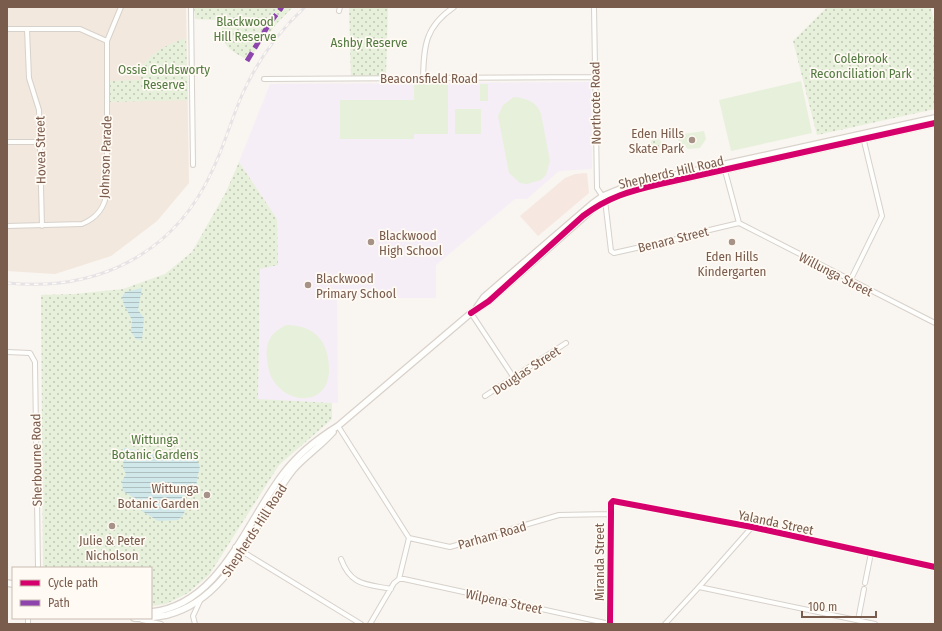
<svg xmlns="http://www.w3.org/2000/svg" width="942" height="631" font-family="'Fira Sans Condensed',sans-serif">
<defs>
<pattern id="green-dots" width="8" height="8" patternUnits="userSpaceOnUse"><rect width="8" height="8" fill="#e7f0db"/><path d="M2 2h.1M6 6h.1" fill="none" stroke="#c0c6b4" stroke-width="1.8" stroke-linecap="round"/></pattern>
<pattern id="water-rules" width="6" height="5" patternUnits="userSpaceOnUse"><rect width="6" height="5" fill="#d0e8ea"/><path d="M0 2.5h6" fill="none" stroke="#aebfc0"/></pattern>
</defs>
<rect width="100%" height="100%" fill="#f9f5f0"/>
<path fill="#f2e8de" d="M7 7H186L189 183 157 221 111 256 55 274 7 271Z"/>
<path fill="#f6e8e1" d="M587 173 589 193 538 236 520 216 565 178 575 174Z"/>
<path fill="#f6eef6" d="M591 82 592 169 559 171 527 199H515L436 265V298H337L338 403 258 400 260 268 277 219 239 162 270 84Z"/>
<path fill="url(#green-dots)" d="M194 7H293L278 22 248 60C241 56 229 51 225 43 220 35 225 27 217 20L195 19Z
M349 7H388L386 76 351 77Z
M827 7H931L935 28V109L817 135 793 41Z
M186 38 188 100 108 102 109 81 141 80 140 69C156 49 163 47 186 38Z
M650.5 144a5.5 5.5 0 1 1 11 0a5.5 5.5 0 1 1-11 0Z
M239 162 277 219 278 265 260 269 258 399 332 403V419L279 465 209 575 188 593 166 604 151 606V568H43L41 295 75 294 123 289 165 274 192 252 226 192Z"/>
<path fill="#e7f0db" d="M801 81 812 133 731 151 719 100Z
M414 84H448V134H414V139H340V100H414Z
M480 84H488V101H480Z
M514 97C527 98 537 102 541 114L550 161 546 175 541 180 527 184 520 183 509 173 498 116 503 105Z
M455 109H481V134H455Z
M704 131 706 139 700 148 688 149 678 140 677 135Z
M286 325C315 325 330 342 329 372 327 406 288 405 273 380 269 374 268 366 267 359 265 341 271 333 286 325Z"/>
<path fill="url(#water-rules)" d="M142 288 138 310 144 318 142 340 136 339 131 332 132 320 124 305 122 297 125 292Z
M124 448 196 460C203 468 198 471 197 479 196 483 198 489 198 493L182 496 186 502 184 514 178 520 158 521 142 511 134 502V498L123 491 122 481 126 474 123 468Z"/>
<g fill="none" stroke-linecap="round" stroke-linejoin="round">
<g stroke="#d7d1cb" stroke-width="6">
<path id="street" d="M191 7 193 165
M594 7 597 188 605 200 611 251 614 253 690 236 701 232 739 223
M339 11 340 7
M7 29H80L107 41
M27 29 29 78 39 110 42 226
M423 78C424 45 425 27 454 7
M264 79 594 77
M7 142H40
M724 167 739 223
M739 223 935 323
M7 226 82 224C97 218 105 208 107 191V41L121 7
M850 281 882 216 863 137
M471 313 514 378
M7 352 30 353 35 362 38 568
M485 396 566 343
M338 426 409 538 450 547 559 515 611 514
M235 547 361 624
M341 559C351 586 366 584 391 589
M399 579 409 538
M865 583 871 553
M699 587 752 527
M28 618V624
M142 620 161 624
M858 620 864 589
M195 624 193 616 200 601
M370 624 394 583 399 579H404L610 624
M610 624 611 514V503L613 501 752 527 935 567
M665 624 699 587 875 624"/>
</g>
<g stroke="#d9d2cb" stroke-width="8">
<path id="secondary" d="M477 307 484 297 592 204 603 196 630 185 935 118
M7 583 13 584
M151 612C220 605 246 522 283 474 298 454 317 439 338 426L471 313 489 301 595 207 605 200 633 190 935 123
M134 618C145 619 156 617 167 615 234 598 254 519 293 470 305 456 321 446 333 432"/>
</g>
<use href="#street" stroke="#fefefd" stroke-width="4"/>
<use href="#secondary" stroke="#fefefd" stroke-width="5.5"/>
<g stroke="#e6e3e7" stroke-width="3">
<path id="rail" d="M7 283C96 292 174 255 212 171 224 147 231 120 242 95 257 61 278 32 305 7"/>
</g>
<use href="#rail" stroke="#fffaf3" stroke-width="1.5" stroke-dasharray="4.5" stroke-linecap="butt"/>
<path stroke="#8e44ad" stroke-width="5" stroke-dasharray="10 5" stroke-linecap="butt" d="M247 61 269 24 282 7"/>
<g stroke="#fffaf3" stroke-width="8">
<path id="cycleway" d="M471 313 489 301 583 216C608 197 630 191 660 184L935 123
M610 624 611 514V503L613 501 752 527 935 567"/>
</g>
<use href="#cycleway" stroke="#d6006c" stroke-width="6"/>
</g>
<g fill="#a69286" stroke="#fffaf3" stroke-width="1.5">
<circle cx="692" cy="140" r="4"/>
<circle cx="371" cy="242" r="4"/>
<circle cx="732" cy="242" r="4"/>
<circle cx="308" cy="285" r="4"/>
<circle cx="207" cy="495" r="4"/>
<circle cx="112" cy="526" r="4"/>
</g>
<g text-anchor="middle" stroke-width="3.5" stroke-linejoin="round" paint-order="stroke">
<g font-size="13" fill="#537a41" stroke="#fffaf3">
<text x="245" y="26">Blackwood<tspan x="245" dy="15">Hill Reserve</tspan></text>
<text x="369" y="47">Ashby Reserve</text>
<text x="861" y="63">Colebrook<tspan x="861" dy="15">Reconciliation Park</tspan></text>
<text x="164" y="74">Ossie Goldsworty<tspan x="164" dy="15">Reserve</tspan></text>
<text x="155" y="444">Wittunga<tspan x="155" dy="15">Botanic Gardens</tspan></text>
</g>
<g font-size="13" fill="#7a5c4d" stroke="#fffaf3">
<text x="429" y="83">Beaconsfield Road</text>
<text transform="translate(595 103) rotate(-91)" y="5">Northcote Road</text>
<text transform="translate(40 150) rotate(-91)" y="5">Hovea Street</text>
<text transform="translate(105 157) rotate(-88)" y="5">Johnson Parade</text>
<text transform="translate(671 172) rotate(-13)" y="5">Shepherds Hill Road</text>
<text transform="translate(673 239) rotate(-14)" y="5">Benara Street</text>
<text transform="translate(836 274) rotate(27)" y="5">Willunga Street</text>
<text transform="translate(526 370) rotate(-33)" y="5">Douglas Street</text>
<text transform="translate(36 460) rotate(-91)" y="5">Sherbourne Road</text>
<text transform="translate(776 522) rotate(12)" y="5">Yalanda Street</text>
<text transform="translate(254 530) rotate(-57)" y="5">Shepherds Hill Road</text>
<text transform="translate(492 535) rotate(-16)" y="5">Parham Road</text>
<text transform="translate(599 562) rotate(-90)" y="5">Miranda Street</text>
<text transform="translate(504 601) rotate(12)" y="5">Wilpena Street</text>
</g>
<g font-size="13" fill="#7a5c4d" stroke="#fffaf3" text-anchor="end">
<text x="684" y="138">Eden Hills<tspan x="684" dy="15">Skate Park</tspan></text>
<text x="379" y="240" text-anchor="start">Blackwood<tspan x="379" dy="15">High School</tspan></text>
<text x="732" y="261" text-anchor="middle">Eden Hills<tspan x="732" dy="15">Kindergarten</tspan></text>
<text x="316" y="283" text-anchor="start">Blackwood<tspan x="316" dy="15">Primary School</tspan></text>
<text x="199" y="493">Wittunga<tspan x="199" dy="15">Botanic Garden</tspan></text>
<text x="112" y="545" text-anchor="middle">Julie &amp; Peter<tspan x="112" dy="15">Nicholson</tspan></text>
</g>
</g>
<rect width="942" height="631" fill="none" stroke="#7a5c4d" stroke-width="16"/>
<rect x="12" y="567" width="140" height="52" fill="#fffaf3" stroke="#cabbb1"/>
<rect x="20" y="580" width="20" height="6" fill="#d6006c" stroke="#cabbb1"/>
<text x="48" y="587" font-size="12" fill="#7a5c4d">Cycle path</text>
<rect x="20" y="600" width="20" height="6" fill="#8e44ad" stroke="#cabbb1"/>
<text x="48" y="607" font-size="12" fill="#7a5c4d">Path</text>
<path d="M802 611v6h74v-6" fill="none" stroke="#7a5c4d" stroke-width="2"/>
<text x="808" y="611" font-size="12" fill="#7a5c4d" stroke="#fffaf3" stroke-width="3" paint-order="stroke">100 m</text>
</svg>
